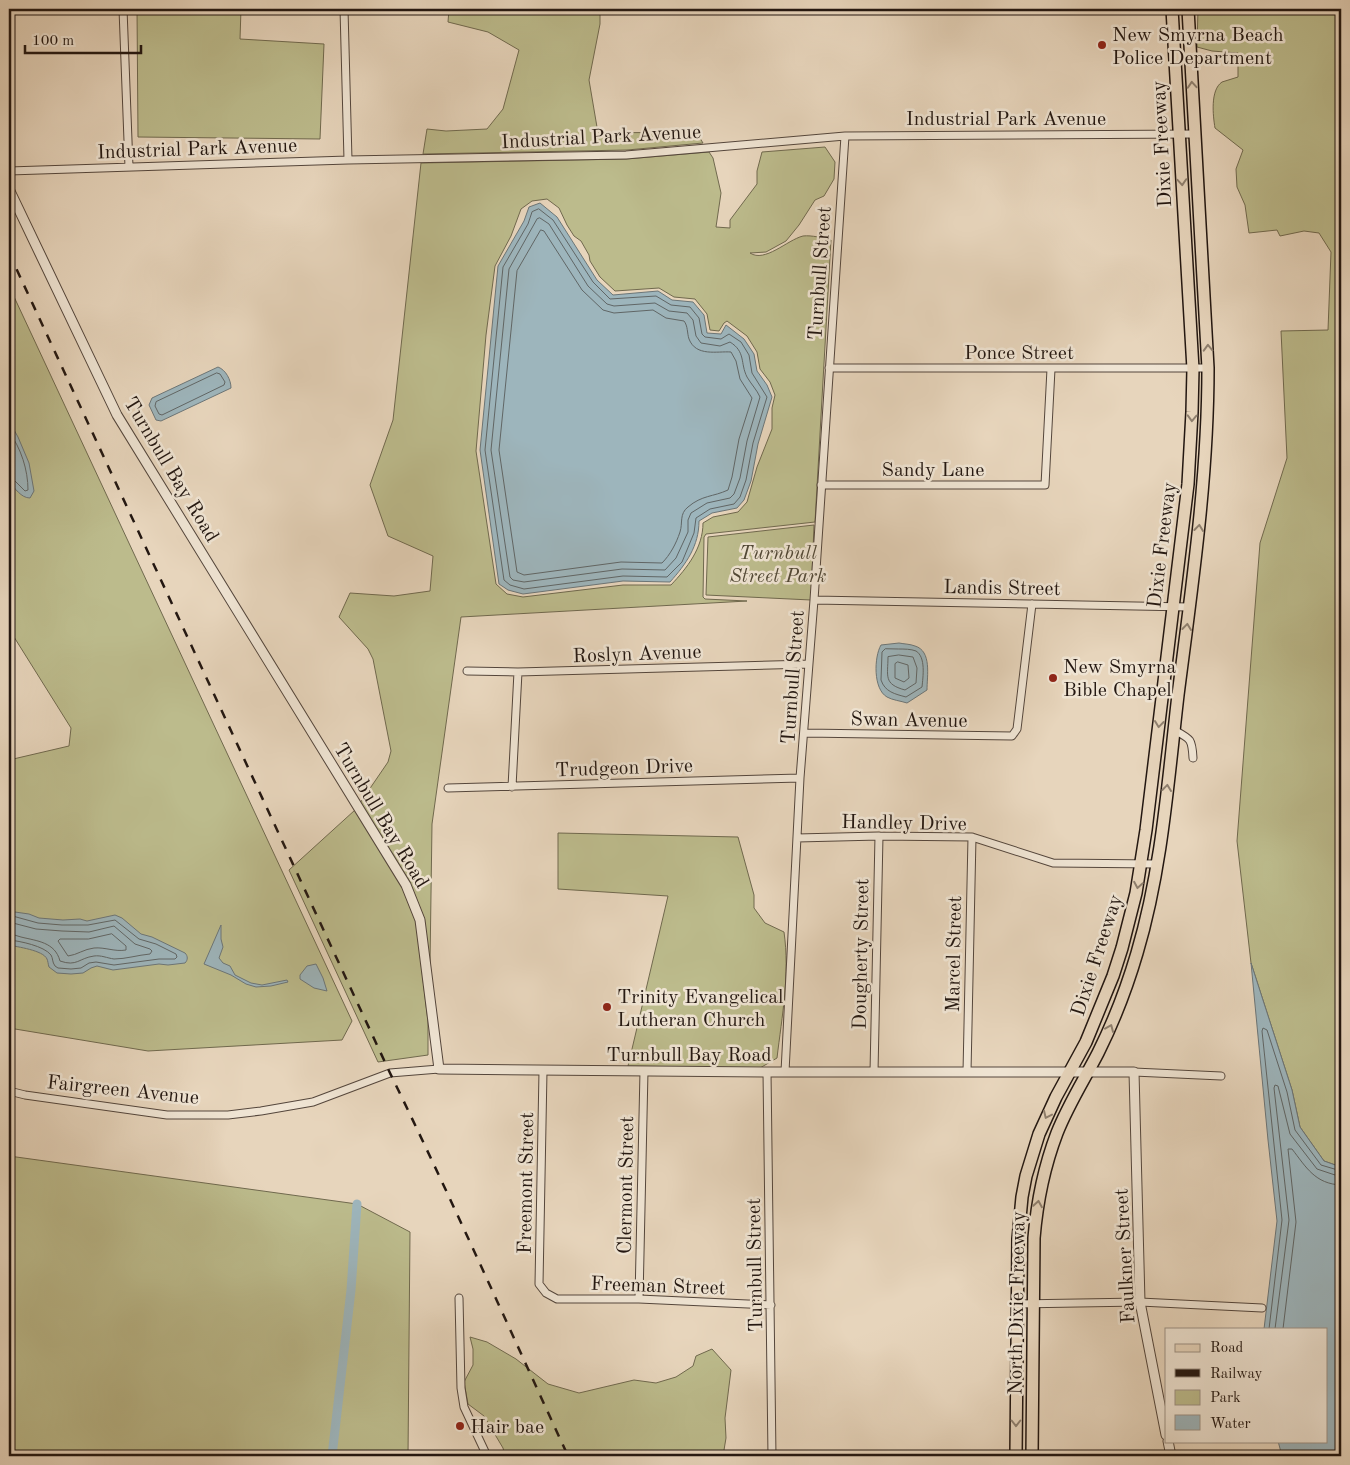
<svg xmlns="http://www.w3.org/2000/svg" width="1350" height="1465" font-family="'Old Standard TT',serif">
<rect width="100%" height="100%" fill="#e7d5bc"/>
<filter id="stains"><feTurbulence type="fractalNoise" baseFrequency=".004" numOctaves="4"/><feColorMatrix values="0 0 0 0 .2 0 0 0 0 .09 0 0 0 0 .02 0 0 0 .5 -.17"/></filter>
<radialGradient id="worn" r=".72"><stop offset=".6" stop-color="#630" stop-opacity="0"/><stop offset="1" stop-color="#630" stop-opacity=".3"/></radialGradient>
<path fill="#bcbb8c" stroke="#70694e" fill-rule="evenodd" d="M137 9H241L240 39 324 44 320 139 138 137Z
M449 9H600V24L589 80 598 133 696 132 703 143 627 150 423 154 427 129 446 131 487 129 503 109 519 50 488 32 448 22Z
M1198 9H1341V1167L1324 1161 1300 1127 1292 1090 1251 963 1237 841 1260 543 1287 458 1281 331 1328 330 1331 252 1319 233 1304 231 1280 236 1277 230 1249 233 1245 205 1237 187 1236 169 1243 150 1215 128C1213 116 1210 90 1222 82 1227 80 1233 79 1238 77V53L1212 51 1197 47Z
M825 147 835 162 834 179 824 196 815 200 799 225 786 241 766 252 750 253C765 263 787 240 803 236 812 235 823 238 831 240L815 522 706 534 704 537 703 597 705 599 747 601 461 617 432 824 430 964 424 918 410 883 360 803 388 762 391 751 373 659 368 649 339 617 350 593 394 596 430 591 433 556 388 536 370 485 393 420 421 163 626 159 709 152 713 158 721 193 716 227 730 228V220L757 184V171L762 152ZM547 199 559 208 567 225 574 236 581 241 589 255 590 261 600 277 615 291 659 288 674 297 695 299 707 314 710 330 719 331 724 323 727 321 747 336 757 352 760 369 770 382 775 395 772 408V429L757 467 747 502 738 512 713 517 703 523C703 548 687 568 671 585H623L523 597 507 594 496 584 476 451 486 335 495 266 511 236 521 209 532 201Z
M9 286 352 1021 342 1040 148 1051 9 1028V760L69 746 71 728 9 629Z
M814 525 811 600 706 595 708 537Z
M355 810 402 887 416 922 428 1021V1055L378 1062 289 870Z
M558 833 738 837 754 895V908L765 923 784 932C790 974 782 1016 777 1058L760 1068 628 1066 668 896 558 889Z
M9 1156 357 1204 410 1232 408 1456H9Z
M470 1337 487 1342 516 1359 548 1384 579 1393 634 1380 656 1383 676 1377 693 1366 696 1356 712 1349 731 1370 725 1418 726 1438 723 1456H505L503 1448 484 1416 468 1404 464 1382 473 1365V1349Z"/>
<path fill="#9db5bc" stroke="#6c7678" d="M540 203 557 217 597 280 613 295 658 291 672 300 693 302 704 315 707 333 721 334 726 325 744 339 754 354 757 371 767 385 772 397 758 444 751 481 744 500 737 508 712 513 699 521C699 546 686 564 670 582L623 581 523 594 508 590 499 584 480 450 498 266 524 221 529 207Z
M218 367C226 370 231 380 231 388L161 421 156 420 149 405 152 398Z
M9 421 18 437 29 463 34 491 30 498C21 498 15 488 9 482Z
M899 643C904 644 910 644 915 646 932 651 927 676 927 690L907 703C901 701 892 700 887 697 873 689 874 657 881 645Z
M9 909 15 912 29 914 39 918 63 920 80 919 87 921 115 915 122 918 141 934 152 937 185 953C188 956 188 960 185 963L168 965 159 964 113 970 97 966 91 968 83 973 71 974 57 973 49 967C48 964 48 961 47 959 43 950 17 947 9 945Z
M221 925V939L223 947 219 958 223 963 230 966 235 975 251 983 262 985 287 980 288 982 271 986 256 987 246 984 231 975 204 964Z
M1251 963 1292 1090 1300 1127 1324 1161 1341 1167V1456H1282L1278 1441H1326V1329H1264L1277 1221 1268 1140Z
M316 964 323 978 327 991 314 988 300 979V975L307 966Z"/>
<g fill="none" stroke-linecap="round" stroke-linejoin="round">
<path stroke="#606666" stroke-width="1" d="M539 209 553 220 593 282 610 299 656 296 671 305 690 307 699 318 702 334 705 337 721 339 729 334 741 342 749 355 752 373 767 397 753 443 746 480 740 497 734 504 710 509 696 518 694 533 682 562 667 577 623 576 524 589 510 585 504 580 485 450 503 267 528 224 532 212Z
M540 218 549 224 588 286 607 304 614 306 655 303 669 311 687 313 693 320 696 336 701 343 720 346 730 342C746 352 740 363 747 377 751 384 757 390 760 397L747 441 740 478 734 494 730 498 707 503 691 513 688 520V532L676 558 665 570 622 569 524 582 513 580 510 577 491 450 509 269 537 219Z
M541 230 544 231 582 290 603 310 614 313 653 310 666 318 684 321C688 326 687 333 689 339 696 357 717 351 731 352L736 361 740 379 752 398 739 439 732 477 728 490C713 497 702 495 688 507 679 514 683 523 680 532 676 544 670 555 662 563L621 562 524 575 517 572 499 450 517 271Z
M217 373 220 374 225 382 224 385 162 415 159 414 155 406 156 402Z
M9 432C21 448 28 470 28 490L25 491 14 480 9 479
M899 649C904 649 911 649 916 651 926 657 923 677 922 687L906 697C895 694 885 692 881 680L882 652 885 649Z
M899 655 913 657 917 668 916 683 905 690C883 684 888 676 888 657Z
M898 662 908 665 909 678 904 682 895 678V664Z
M9 915 38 923 62 925H88L115 920 139 939 156 944 176 954 177 957 175 959H159L114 965 96 962 89 963 81 968 71 969 58 968 55 966C52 962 53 958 51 955 44 946 20 941 9 940
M9 922 36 929 62 931 89 932 114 926 135 944 150 949 152 951 150 954C138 955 126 959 114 959 107 958 101 955 94 956 79 958 77 967 60 961 55 942 37 941 21 937 17 936 13 934 9 934
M112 934 126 946V950C115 952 105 947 94 948 84 949 77 955 68 956L58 941 60 939H88Z
M1269 1329 1282 1220 1262 1031 1263 1028 1267 1030 1287 1092 1295 1130 1321 1165 1341 1171
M1275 1329 1289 1220 1274 1088 1275 1085 1278 1086 1290 1134 1317 1169 1341 1177
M1283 1329 1296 1222 1288 1149H1292C1306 1167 1315 1184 1341 1185"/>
<path stroke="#9db5bc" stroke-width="9" d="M332 1456 351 1290 357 1204"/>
<g stroke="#54463c" stroke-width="9">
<path id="minor" d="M123 9 129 167
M344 9 348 160
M9 171 348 160 626 155 845 136 1195 134
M829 368H1208
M821 485H1045L1051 369
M814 600 1189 607
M467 671 518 672 809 664
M1174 730C1191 739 1192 739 1193 758
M805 733 1012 736 1017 729 1032 604
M512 787 518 672
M448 788 800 778
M797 838 879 836 972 837 1053 863 1157 864
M543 1071 539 1284 546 1293 557 1299H639L771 1305
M767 1072 772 1456
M785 1072 800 778 814 600 845 136
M874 1072 879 836
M967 1072 972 837
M1134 1072 1221 1076
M9 1091 25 1095 167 1115H228L261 1111 313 1102 390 1073 439 1069
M459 1298 461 1388 464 1407 487 1456
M639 1299 644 1071
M1017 1304 1140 1302 1262 1308"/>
</g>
<g stroke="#54463c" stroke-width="11">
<path id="tertiary" d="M9 189 117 415 406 885 420 920 439 1069 767 1072H1134L1140 1302 1166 1435
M1168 1441 1171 1456"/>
</g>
<g stroke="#231711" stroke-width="14">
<path id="primary" d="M1016 1456 1018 1239 1022 1197 1026 1176 1039 1134 1056 1097 1086 1042 1113 976 1122 948 1136 893 1146 830 1188 484 1192 412 1193 369 1172 9
M1032 1456 1034 1238C1037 1202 1044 1167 1057 1133 1068 1105 1084 1080 1098 1053 1114 1021 1127 987 1137 953 1162 869 1168 781 1178 695 1192 586 1208 478 1208 368L1188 9"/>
</g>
<use href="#minor" stroke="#efe4d3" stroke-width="7"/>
<use href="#tertiary" stroke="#efe4d3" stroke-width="9"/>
<use href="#primary" stroke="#e7d5bc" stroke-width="11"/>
<path stroke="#231711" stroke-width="2.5" stroke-dasharray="9 9" stroke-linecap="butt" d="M9 253 390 1073C452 1200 509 1328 568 1456"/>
</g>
<defs><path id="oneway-chevron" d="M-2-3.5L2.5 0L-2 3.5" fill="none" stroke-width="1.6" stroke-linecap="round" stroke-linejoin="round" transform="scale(1.25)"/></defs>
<g stroke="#8f806f">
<use href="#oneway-chevron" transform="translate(1192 85) rotate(-94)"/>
<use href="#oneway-chevron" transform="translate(1182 182) rotate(86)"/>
<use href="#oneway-chevron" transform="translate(1208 348) rotate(-92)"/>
<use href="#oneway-chevron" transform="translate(1192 418) rotate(92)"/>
<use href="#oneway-chevron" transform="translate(1199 528) rotate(-83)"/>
<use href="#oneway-chevron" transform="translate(1187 627) rotate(-83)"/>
<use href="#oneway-chevron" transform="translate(1159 724) rotate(97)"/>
<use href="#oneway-chevron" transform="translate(1167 788) rotate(-83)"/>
<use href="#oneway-chevron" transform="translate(1138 885) rotate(100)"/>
<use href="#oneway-chevron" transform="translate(1110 1028) rotate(-67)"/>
<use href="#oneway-chevron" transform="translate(1047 1115) rotate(115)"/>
<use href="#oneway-chevron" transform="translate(1038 1204) rotate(-81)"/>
<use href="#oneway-chevron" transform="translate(1016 1423) rotate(90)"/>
</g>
<g fill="#8f2418" stroke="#efe4d3" stroke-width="2">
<circle cx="1102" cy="45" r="5"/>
<circle cx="1053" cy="678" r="5"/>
<circle cx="607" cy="1007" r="5"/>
<circle cx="460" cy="1426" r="5"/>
</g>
<g text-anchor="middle" stroke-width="5" stroke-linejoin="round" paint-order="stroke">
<g font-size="20" fill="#231711" stroke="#efe4d3" text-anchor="start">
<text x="1112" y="41">New Smyrna Beach<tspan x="1112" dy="23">Police Department</tspan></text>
<text x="1063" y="673">New Smyrna<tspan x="1063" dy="23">Bible Chapel</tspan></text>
<text x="617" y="1003">Trinity Evangelical<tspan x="617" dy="23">Lutheran Church</tspan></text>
<text x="470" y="1433">Hair bae</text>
</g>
<g font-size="20" fill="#231711" stroke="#efe4d3">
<text x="1006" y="125">Industrial Park Avenue</text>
<text transform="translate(601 136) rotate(-3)" y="7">Industrial Park Avenue</text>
<text transform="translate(1161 144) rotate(-93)" y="7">Dixie Freeway</text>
<text transform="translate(197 148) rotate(-2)" y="7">Industrial Park Avenue</text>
<text transform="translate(819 273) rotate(-86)" y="7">Turnbull Street</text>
<text x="1019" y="359">Ponce Street</text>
<text transform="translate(172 469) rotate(59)" y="7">Turnbull Bay Road</text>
<text x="933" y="476">Sandy Lane</text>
<text transform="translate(1161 545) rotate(-83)" y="7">Dixie Freeway</text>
<text transform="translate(1002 587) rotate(1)" y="7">Landis Street</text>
<text transform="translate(637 653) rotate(-2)" y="7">Roslyn Avenue</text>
<text transform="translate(792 677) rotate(-86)" y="7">Turnbull Street</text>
<text transform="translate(909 719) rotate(1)" y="7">Swan Avenue</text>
<text transform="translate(624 767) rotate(-2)" y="7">Trudgeon Drive</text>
<text transform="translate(382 815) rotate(59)" y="7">Turnbull Bay Road</text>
<text transform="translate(904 822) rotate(1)" y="7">Handley Drive</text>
<text transform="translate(860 954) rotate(-89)" y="7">Dougherty Street</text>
<text transform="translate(953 954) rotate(-89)" y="7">Marcel Street</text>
<text transform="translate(1096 955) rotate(-72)" y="7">Dixie Freeway</text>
<text x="689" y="1061">Turnbull Bay Road</text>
<text transform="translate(123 1089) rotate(6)" y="7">Fairgreen Avenue</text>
<text transform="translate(525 1183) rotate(-89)" y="7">Freemont Street</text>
<text transform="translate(625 1185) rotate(-89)" y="7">Clermont Street</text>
<text transform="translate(1124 1256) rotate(-93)" y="7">Faulkner Street</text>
<text transform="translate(754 1265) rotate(-91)" y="7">Turnbull Street</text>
<text transform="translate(658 1285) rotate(2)" y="7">Freeman Street</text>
<text transform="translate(1016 1303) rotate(-89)" y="7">North Dixie Freeway</text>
</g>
<g font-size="20" font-style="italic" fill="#514836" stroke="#efe4d3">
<text x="778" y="559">Turnbull<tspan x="778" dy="23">Street Park</tspan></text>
</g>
</g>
<rect width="1350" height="1465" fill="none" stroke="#e7d5bc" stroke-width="30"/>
<rect x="10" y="10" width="1330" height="1445" fill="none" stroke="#231711" stroke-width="2.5"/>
<rect x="15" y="15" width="1320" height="1435" fill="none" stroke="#231711"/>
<rect x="1165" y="1328" width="162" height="115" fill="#efe4d3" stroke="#9d9285"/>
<rect x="1175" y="1344" width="25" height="8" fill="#e7d5bc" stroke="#9d9285"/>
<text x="1210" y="1352" font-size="15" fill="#231711">Road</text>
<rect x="1175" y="1369" width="25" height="8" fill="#231711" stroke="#9d9285"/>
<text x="1210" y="1378" font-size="15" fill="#231711">Railway</text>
<rect x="1175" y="1390" width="25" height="15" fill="#bcbb8c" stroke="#9d9285"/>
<text x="1210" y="1402" font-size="15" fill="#231711">Park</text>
<rect x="1175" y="1415" width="25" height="15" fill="#9db5bc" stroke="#9d9285"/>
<text x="1210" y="1428" font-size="15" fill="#231711">Water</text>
<path d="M25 45v8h116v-8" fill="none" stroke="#231711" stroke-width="2.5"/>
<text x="32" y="45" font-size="15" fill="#231711" stroke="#efe4d3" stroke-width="4" paint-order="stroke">100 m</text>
<rect width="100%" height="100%" filter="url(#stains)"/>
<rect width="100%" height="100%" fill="url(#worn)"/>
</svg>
